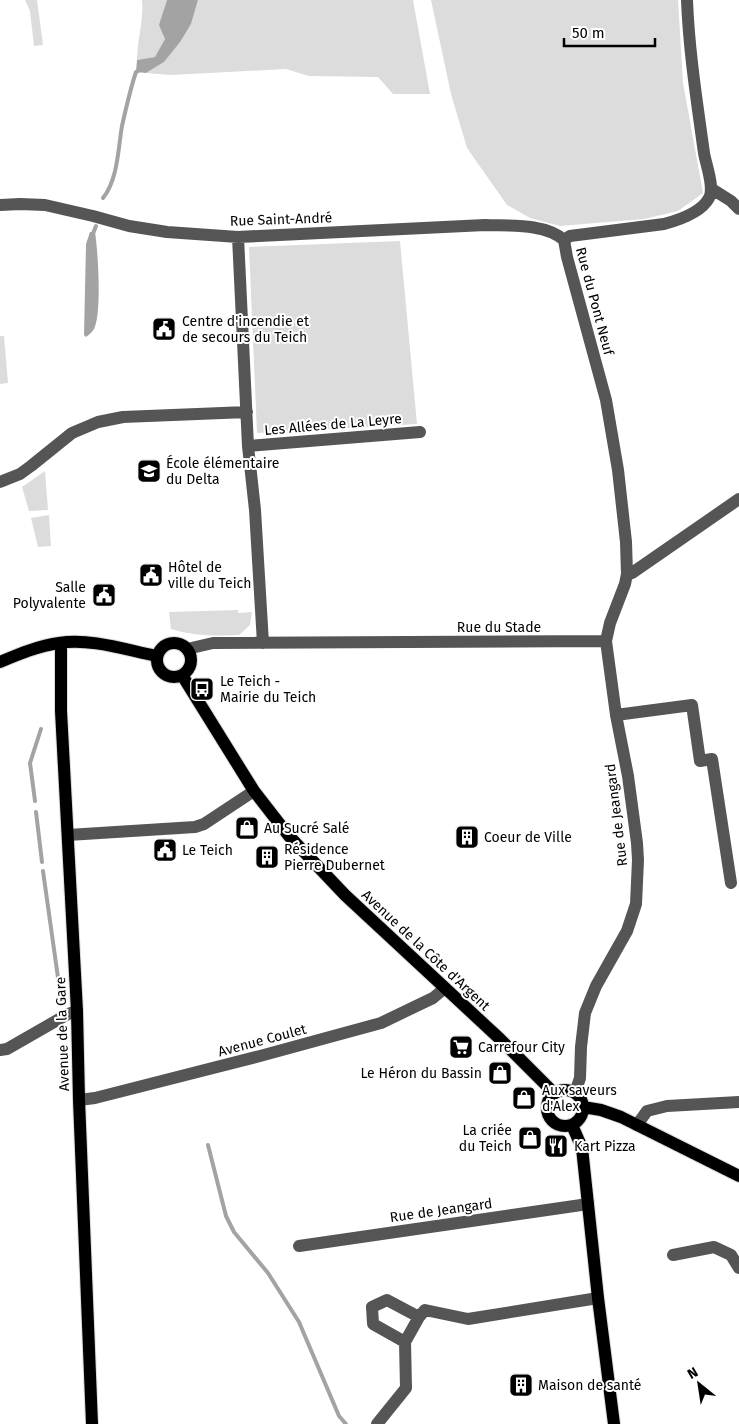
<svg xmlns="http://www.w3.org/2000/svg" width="739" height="1424" font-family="'Fira Sans',sans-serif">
<rect width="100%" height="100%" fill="#fff"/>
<path fill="#dcdcdc" d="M25 0H37L43 45 34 46 30 11Z
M142 0H167L160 25 165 39 156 57 137 60C137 40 144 20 142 0Z
M198 0H413L430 94H393L378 77 309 76 286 69 171 75 146 73 164 62 191 24Z
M431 0H678L683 83 703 193 678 211 644 219 560 226 530 218 507 205 467 148 451 94Z
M400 241 417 424 257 433 249 247Z
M0 336H4L8 383 0 384Z
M45 471 48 510 29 511 22 487Z
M49 515 51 546 38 547 31 518Z
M238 610V613L252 612 250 625 239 635C216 636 194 636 171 629L169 612Z"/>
<path fill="#a3a3a3" d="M167 0H198L191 24 180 42 164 62 146 73 136 72 137 60 155 57 165 39 159 25Z
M90 232H95C98 251 102 313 94 329 92 332 89 335 86 337L84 335 86 244Z"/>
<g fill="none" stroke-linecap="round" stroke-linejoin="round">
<path stroke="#a3a3a3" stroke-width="4" d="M103 198C118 179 118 149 122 126 126 108 130 90 136 72L140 70
M92 236 96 226
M35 801 30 763 41 729
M36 812 42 862
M43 871 60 992
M208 1145 226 1216 234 1232 268 1273 299 1322 339 1416 346 1424"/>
<g stroke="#dbdbdb" stroke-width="14">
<path id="major" d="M61 643V711L77 1011 79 1100 92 1424
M157 660a17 17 0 1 1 34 0a17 17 0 1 1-34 0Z
M0 662C19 654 38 646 59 643 91 638 126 650 157 656
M182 675 254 791 289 836 345 895 500 1039 554 1093
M547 1108a18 18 0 1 1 36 0a18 18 0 1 1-36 0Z
M583 1107 601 1110 621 1117 739 1176
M572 1125 582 1148 598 1298 614 1424"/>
</g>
<path stroke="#555" stroke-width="12" d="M712 189 731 201 739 209
M0 205 20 204 45 205 93 216 129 226 167 232 238 237 485 225C509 226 545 223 564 240
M238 237 248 446 255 510 263 643
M564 240 567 257 606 400 618 470 626 542 627 574 625 584 610 623 606 641 616 715 628 776 637 843 638 860 636 904 627 931 596 986 585 1013 581 1047 580 1078 575 1093
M564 240 570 236 664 224C679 220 701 213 709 198 715 188 706 165 704 153 697 102 689 52 687 0
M248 446 420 432
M0 482 20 474 31 466 72 433 98 422 123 417 247 412
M627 574 632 573 739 499
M187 649 213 643 606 641
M616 715 692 705 700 761 712 759 731 883
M68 835 195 827 204 824 254 791
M0 1050 7 1049 68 1014 77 1011
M79 1100 95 1098 260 1056 381 1023 433 998 445 988
M637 1125 647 1111 667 1106 739 1102
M299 1246 588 1204
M673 1255 714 1247 731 1255 739 1268
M405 1342 373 1324 372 1307 387 1300 419 1317
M377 1424 406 1388 405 1342 419 1317 425 1310 468 1319 598 1298"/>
<use href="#major" stroke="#000" stroke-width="12"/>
</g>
<defs>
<g id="civic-square" transform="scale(1.25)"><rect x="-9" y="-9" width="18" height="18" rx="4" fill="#000" stroke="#fff"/><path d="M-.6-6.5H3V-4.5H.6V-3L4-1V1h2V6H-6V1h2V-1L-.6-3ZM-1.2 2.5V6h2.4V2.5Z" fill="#fff"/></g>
<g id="school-square" transform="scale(1.25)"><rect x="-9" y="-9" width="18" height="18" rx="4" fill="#000" stroke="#fff"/><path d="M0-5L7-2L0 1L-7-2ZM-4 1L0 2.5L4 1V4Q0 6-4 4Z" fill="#fff"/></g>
<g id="bus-square" transform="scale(1.25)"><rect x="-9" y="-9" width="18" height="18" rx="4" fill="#000" stroke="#fff"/><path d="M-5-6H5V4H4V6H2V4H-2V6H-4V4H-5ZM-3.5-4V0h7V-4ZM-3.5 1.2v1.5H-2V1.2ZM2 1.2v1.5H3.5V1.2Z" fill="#fff"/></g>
<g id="shop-square" transform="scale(1.25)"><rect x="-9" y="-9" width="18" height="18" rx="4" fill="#000" stroke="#fff"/><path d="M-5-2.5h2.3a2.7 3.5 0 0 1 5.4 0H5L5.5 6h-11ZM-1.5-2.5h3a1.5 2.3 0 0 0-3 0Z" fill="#fff"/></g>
<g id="building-square" transform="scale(1.25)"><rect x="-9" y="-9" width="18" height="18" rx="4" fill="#000" stroke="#fff"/><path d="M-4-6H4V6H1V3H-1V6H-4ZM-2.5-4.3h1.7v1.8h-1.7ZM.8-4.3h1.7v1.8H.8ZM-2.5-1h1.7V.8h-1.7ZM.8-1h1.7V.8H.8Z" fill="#fff"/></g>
<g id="supermarket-square" transform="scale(1.25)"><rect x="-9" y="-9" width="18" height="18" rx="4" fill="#000" stroke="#fff"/><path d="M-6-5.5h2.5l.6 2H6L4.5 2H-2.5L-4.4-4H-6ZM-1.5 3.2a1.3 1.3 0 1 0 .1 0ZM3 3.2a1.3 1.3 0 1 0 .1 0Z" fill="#fff"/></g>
<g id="restaurant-square" transform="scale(1.25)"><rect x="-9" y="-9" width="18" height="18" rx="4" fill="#000" stroke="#fff"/><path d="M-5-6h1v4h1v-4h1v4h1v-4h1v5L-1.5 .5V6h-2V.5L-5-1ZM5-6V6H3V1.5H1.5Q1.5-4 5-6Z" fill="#fff"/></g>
</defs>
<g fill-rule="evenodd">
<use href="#civic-square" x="164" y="329"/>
<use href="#school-square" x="149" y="471"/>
<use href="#civic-square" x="151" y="575"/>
<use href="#civic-square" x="104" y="595"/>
<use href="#bus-square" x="202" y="689"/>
<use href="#shop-square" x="247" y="828"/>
<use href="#building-square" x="467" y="837"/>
<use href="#civic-square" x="165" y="850"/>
<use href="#building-square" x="267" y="857"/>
<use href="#supermarket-square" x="461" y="1047"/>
<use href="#shop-square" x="500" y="1073"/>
<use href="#shop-square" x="524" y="1098"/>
<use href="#shop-square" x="530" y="1138"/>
<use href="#restaurant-square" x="556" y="1146"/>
<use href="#building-square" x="521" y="1385"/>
</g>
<g text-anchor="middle" stroke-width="4" stroke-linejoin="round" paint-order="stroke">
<g font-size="14" fill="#000" stroke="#fff">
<text transform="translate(281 219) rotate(-2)" y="5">Rue Saint-André</text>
<text transform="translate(595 301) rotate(75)" y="5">Rue du Pont Neuf</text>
<text transform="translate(333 424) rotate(-5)" y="5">Les Allées de La Leyre</text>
<text x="499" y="632">Rue du Stade</text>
<text transform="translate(616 815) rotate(-97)" y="5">Rue de Jeangard</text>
<text transform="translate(426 950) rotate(43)" y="5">Avenue de la Côte d'Argent</text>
<text transform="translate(62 1034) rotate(-92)" y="5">Avenue de la Gare</text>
<text transform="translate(262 1040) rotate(-15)" y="5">Avenue Coulet</text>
<text transform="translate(441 1210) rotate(-8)" y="5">Rue de Jeangard</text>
</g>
<g font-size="14" fill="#000" stroke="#fff" text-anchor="start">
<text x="182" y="326">Centre d'incendie et<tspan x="182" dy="16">de secours du Teich</tspan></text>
<text x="166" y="468">École élémentaire<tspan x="166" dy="16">du Delta</tspan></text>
<text x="168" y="572">Hôtel de<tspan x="168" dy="16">ville du Teich</tspan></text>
<text x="86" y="592" text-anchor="end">Salle<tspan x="86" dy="16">Polyvalente</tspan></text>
<text x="220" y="686">Le Teich -<tspan x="220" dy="16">Mairie du Teich</tspan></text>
<text x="264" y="833">Au Sucré Salé</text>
<text x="484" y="842">Coeur de Ville</text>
<text x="284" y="854">Résidence<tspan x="284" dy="16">Pierre Dubernet</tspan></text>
<text x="182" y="855">Le Teich</text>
<text x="478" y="1052">Carrefour City</text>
<text x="482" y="1078" text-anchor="end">Le Héron du Bassin</text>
<text x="542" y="1095">Aux saveurs<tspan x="542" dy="16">d'Alex</tspan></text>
<text x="512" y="1135" text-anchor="end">La criée<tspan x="512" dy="16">du Teich</tspan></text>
<text x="574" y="1151">Kart Pizza</text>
<text x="538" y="1390">Maison de santé</text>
</g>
</g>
<g transform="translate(699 1384) rotate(330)" stroke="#ffffff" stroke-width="4" paint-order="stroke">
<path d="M0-4L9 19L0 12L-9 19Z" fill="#000000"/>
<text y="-8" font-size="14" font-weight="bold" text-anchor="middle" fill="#000000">N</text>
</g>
<path d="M564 38v8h91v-8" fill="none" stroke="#000000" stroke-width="2.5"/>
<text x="572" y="38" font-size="15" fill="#000000" stroke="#ffffff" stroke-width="4" paint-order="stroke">50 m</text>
</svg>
